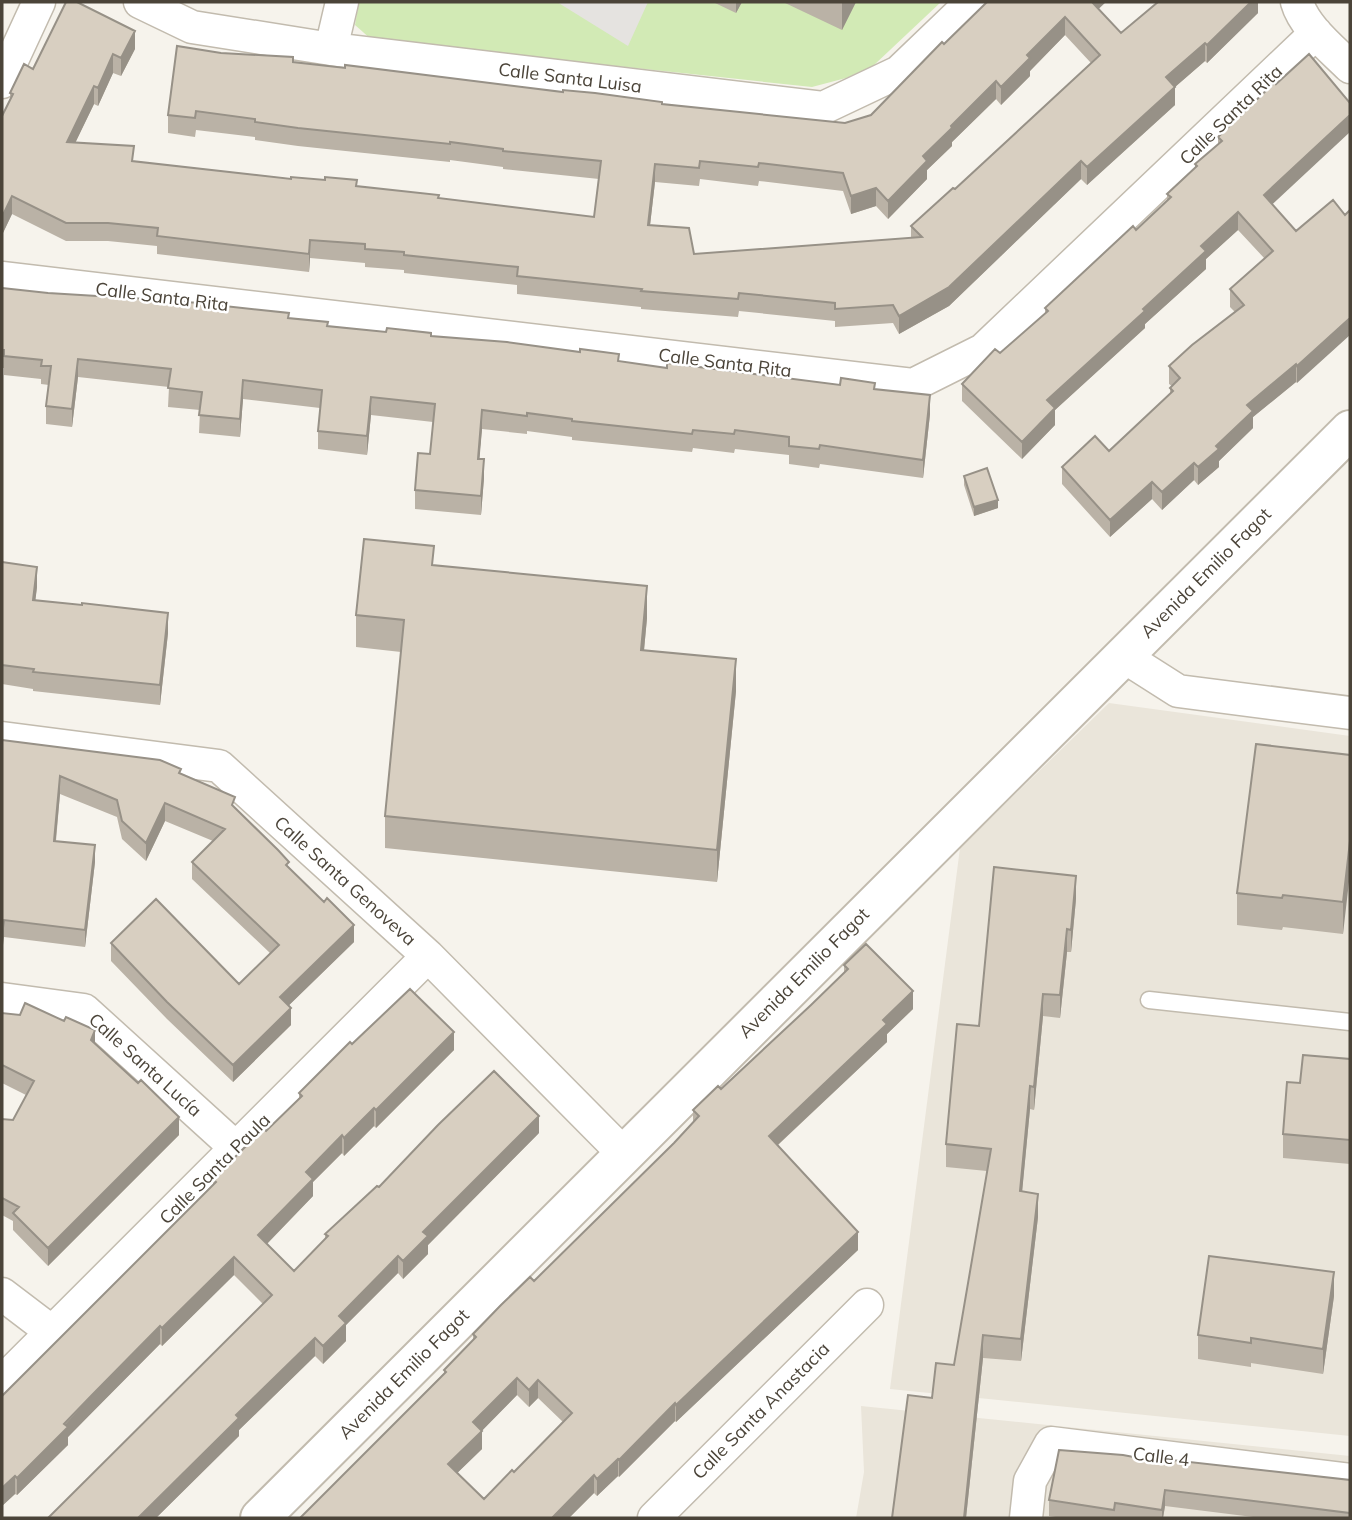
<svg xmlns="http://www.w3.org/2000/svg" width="1352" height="1520" font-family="Mulish,sans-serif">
<rect width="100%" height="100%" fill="#f6f3ec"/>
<path fill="#eae5da" d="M1109 703 1350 736V1436L890 1389 960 848Z
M861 1406 1350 1456V1518H856L864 1472Z"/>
<path fill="#d2eab5" d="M359 2H941L873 66 846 78 812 87 372 40 355 25Z"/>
<path fill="#e5e3e0" d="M557 2H648L628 46Z"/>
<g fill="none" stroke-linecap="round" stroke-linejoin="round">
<g stroke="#c2bbae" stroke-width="19">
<path id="service" d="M1149 1000 1350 1022"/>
</g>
<g stroke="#c2bbae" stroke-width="35">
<path id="minor" d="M140 2 192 27 331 49 823 108 899 72 972 2
M1297 2C1304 27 1332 49 1350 67
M331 49 342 2
M2 82 39 2
M2 278 913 385 983 350 1316 33
M1123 656 1178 691 1350 713
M2 738 219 766 428 956 623 1153
M2 999 84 1010 236 1148
M2 1294 52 1332
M2 1382 428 956
M654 1518 867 1305
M1026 1518 1030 1481 1051 1443 1350 1480"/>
</g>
<g stroke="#c2bbae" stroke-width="42">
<path id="tertiary" d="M260 1518 1350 430"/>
</g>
<use href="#service" stroke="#fff" stroke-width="16"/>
<use href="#minor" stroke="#fff" stroke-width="32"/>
<use href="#tertiary" stroke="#fff" stroke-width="38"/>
</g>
<path fill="#bab2a6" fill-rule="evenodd" d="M713 2H742L736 13Z
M783 2H856L842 30Z
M1258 2V13L1207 63 1205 61 1175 87V105L1087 185 1081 179 949 306 899 334 893 323 835 327V321L739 311 738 317 641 309V307L517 294V285L404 273V270L365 267V263L310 258 309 272 157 254V246L108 241H66L12 214 2 235V116L10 99V93L33 69 135 49 121 76 113 73 98 106 94 104 75 143 134 161 357 186 439 198 594 217 599 179 503 169V167L450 160V162L298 146 255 140V137L196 130 195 137 168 133V115L221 53 293 62 662 104 845 123 871 115 944 44 1098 9 1121 33ZM1065 35 1091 63 955 189 911 226V238L694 254 650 225 655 182 699 186 700 179 758 186 759 181 843 191 851 214 876 206 888 219 927 179V170L952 146V142L996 99 1001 105 1030 76V71Z
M1218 137 1272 204 1296 231 1333 200 1297 383 1296 382 1253 417V428L1219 461V467L1198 485 1194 480 1162 510 1152 499 1110 537 1062 484V467L1109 451 1170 394V388L1172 386 1169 384V366L1235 312 1230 307V289L1265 259 1238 230 1206 259V269L1145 324V328L1055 410V425L1022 459 962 401V384L1000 353 1045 314V308L1136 230 1167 201V194L1195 168V164L1218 144Z
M2 288 289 318 328 326 431 336 667 368 875 389 930 414 923 478 820 464 819 468 789 464V455L735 449 734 453 693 448 692 452 572 440V437L527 431V434L482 429 479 459 484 478 481 515 415 509V490L430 454 433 422 371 415 367 455 318 449V431L320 408 243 399 240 437 199 433 200 410 168 407 169 387 78 377 72 427 46 424V406L49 385 41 384V379L4 375V368H2Z
M964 476 998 508 974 516 964 485Z
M2 562 37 587 35 601 168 633 160 705 33 691V689L2 684Z
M434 565 647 618 644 650 736 691 717 882 385 848V816L401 652 356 647V615Z
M2 740 181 773 235 808 289 867 354 942 288 1006 291 1025 233 1082 167 1019 111 961V943L239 984 270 953 192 879V862L213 841 165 821 146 861 122 839 117 817 60 794 56 841 95 862 85 947 4 937Z
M1350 755 1343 934 1283 927 1282 930 1237 925V893Z
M1076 899 1071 952H1067L1060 1018 1043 1016 1034 1110 1030 1109 1022 1191 1038 1217 1021 1361 983 1358 966 1518H892L932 1398 954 1365 987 1171 946 1167V1144Z
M844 965 913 1009 887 1034V1042L778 1145 858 1250 676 1422 675 1421 619 1477 618 1476 597 1496 594 1493 569 1518H300L444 1373V1370L473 1341V1334L534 1281 674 1143 693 1122V1110L721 1089 811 1005 844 973ZM517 1395 529 1407 538 1398 563 1422 514 1472 484 1499 457 1473 482 1449 481 1431Z
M2 1013 95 1044 179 1135 48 1266 13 1230V1221L2 1215V1119L13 1120 26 1095 2 1083Z
M352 1044 454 1050 376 1128 374 1126 344 1156 342 1153 313 1182V1196L267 1244 294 1271 325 1239V1234L379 1187 539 1133 428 1245V1254L403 1279 398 1273 346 1325V1341L323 1364 315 1356 239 1430V1436L156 1518 263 1304 234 1275 162 1346 160 1344 92 1412 68 1437V1445L17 1495 15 1494 2 1506V1396L213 1185V1179L266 1131 299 1098V1093Z
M1350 1059V1164L1283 1158V1134L1300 1083Z
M1334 1296 1323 1374 1251 1363V1367L1198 1359V1335Z
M1171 1464 1350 1480V1518H1261L1165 1506 1163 1518H1062L1049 1516V1500Z"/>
<path fill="#979187" d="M736 2H742L736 13Z
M842 2H856L842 30Z
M1090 2H1106L1090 17Z
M1251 2H1258V13L1207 63V45Z
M1065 17V35L1030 71V76L1001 105V87L1027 55Z
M135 31V49L121 76V58Z
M1205 43V61L1175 87V105L1087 185V167L1166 77Z
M113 54V73L98 106V88Z
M996 81V99L952 142V146L927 170V179L888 219V201L923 156 951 126Z
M94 86V104L67 160V142Z
M1350 115V132L1264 212V195Z
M1081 161V179L949 306 899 334V316Z
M655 164V182L648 243V225Z
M876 188V206L851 214V196Z
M12 196V214L2 235V217Z
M1238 212V230L1206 259V269L1145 324V328L1055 410V425L1022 459V442L1047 400 1143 309 1201 246Z
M310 240V258L309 272V254Z
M1350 318V335L1297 383V366Z
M78 359V377L72 427V409Z
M1296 364V382L1253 417V428L1219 461V467L1198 485V467L1247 405Z
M243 380V399L240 437V419Z
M930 395V414L923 478V460Z
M371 397V415L367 455V436Z
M482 410V429L478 477V459Z
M484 459V478L481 515V496Z
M1194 463V480L1162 510V492Z
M1152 482V499L1110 537V520Z
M998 500V508L974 516V507Z
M37 567V587L33 620V600Z
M647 586V618L641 682V650Z
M168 613V633L160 705V685Z
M736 659V691L717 882V850Z
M60 776V794L54 858V841Z
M165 803V821L146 861V843Z
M1350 841V873L1343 934V902Z
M95 845V862L85 947V930Z
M1076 876V899L1071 952V930Z
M4 920V937L2 953V936Z
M354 925V942L280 1014V997Z
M1067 929V952L1060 1018V995Z
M913 991V1009L887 1034V1042L769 1153V1136L883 1020Z
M1043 994V1016L1034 1110V1087Z
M291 1008V1025L233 1082V1065Z
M95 1030V1048L91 1040Z
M454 1032V1050L376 1128V1110Z
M1030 1086V1109L1020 1214V1191Z
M374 1108V1126L344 1156V1138Z
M539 1116V1133L428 1245V1254L403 1279V1261L423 1232Z
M179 1117V1135L48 1266V1248Z
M342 1135V1153L313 1182V1196L258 1253V1235L306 1172Z
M1038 1194V1217L1021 1361V1339Z
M858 1232V1250L676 1422V1405Z
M398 1256V1273L346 1325V1341L323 1364V1346L339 1316Z
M234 1257V1275L162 1346V1328Z
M1334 1272V1296L1323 1374V1349Z
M160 1326V1344L68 1437V1445L17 1495V1478L92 1395Z
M983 1335V1358L966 1518H964Z
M315 1338V1356L239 1430V1436L156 1518H138L236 1415Z
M517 1378V1395L473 1440V1422Z
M538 1380V1398L529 1407V1390Z
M675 1403V1421L619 1477V1460Z
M482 1431V1449L448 1482V1464Z
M618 1459V1476L597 1496V1479Z
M594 1475V1493L569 1518H552Z
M15 1476V1494L2 1506V1488Z
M1165 1490V1506L1163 1518H1162V1510Z"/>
<path fill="#d8cfc1" stroke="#979187" stroke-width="2" fill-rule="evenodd" d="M66 2H77L135 31 121 58 113 54 98 88 94 86 67 142 134 146 132 161 291 179V177L325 180V177L357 180 356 186 439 195 438 198 594 217 601 161 503 151V149L450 142V144L298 128 255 122V119L196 111 195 118 168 115 177 46 221 53 293 57V62L345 68V65L563 92V90L595 93 662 102V104L845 123 871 115 942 42 944 44 987 2H1092L1121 33 1158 2H1251L1207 45 1205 43 1166 77 1175 87 1087 167 1081 161 949 287 899 316 893 305 835 309V303L739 293 738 299 641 291 642 289 517 276 518 267 404 255V252L365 249V244L310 240 309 254 157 236 158 228 108 223H66L12 196 2 217V116L13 94 10 93 24 64 33 69ZM1065 17 1100 55 955 189 953 188 911 226 922 237 694 254 689 228 648 225 655 164 699 168 700 161 758 167 759 163 843 173 851 196 876 188 888 201 927 161 923 156 952 128 951 126 996 81 1001 87 1030 58 1027 55Z
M1309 54 1350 103V115L1264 195 1296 231 1333 200 1345 215 1350 210V318L1297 366 1296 364 1247 405 1253 411 1216 446 1219 449 1198 467 1194 463 1162 492 1152 482 1110 520 1062 467 1095 436 1109 451 1173 391 1170 388 1180 378 1169 366 1192 345 1244 305 1230 289 1273 251 1238 212 1201 246 1206 251 1143 309 1145 311 1047 400 1055 408 1022 442 962 384 995 349 1000 353 1048 311 1045 308 1133 226 1136 230 1171 197 1167 194 1197 166 1195 164 1222 141 1218 137 1275 82 1276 84Z
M2 288 48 293 179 301 289 313 288 318 328 322 327 326 386 332 387 328 431 333V336L507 342 580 352V349L619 354 618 361 667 368V363L840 385 841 378 875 383 874 389 930 395 923 460 820 445 819 449 789 446V437L735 430 734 434 693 430 692 434 572 421V419L527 413V416L482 410 478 459H484L481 496 415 490 418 453 430 454 435 404 371 397 367 436 318 431 322 390 243 380 240 419 199 415 202 392 168 388 171 369 78 359 72 409 46 406 51 366H41L42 360 4 356V350H2Z
M987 468 998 500 974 507 964 476Z
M364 539 434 546 432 565 647 586 641 650 736 659 717 850 385 816 404 620 356 615Z
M2 562 37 567 33 600 82 605V603L168 613 160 685 33 672 34 669 2 665Z
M2 740 160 760 181 769 179 773 235 797 232 805 278 850 289 862 286 865 324 902 327 898 354 925 280 997 291 1008 233 1065 167 1002 111 943 156 899 239 984 279 945 192 862 225 829 165 803 146 843 122 821 117 800 60 776 54 841 95 845 85 930 4 920 2 936Z
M1256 744 1350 755V841L1343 902 1283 895 1282 898 1237 893Z
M994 867 1076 876 1071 930 1067 929 1060 995 1043 994 1034 1087 1030 1086 1020 1191 1038 1194 1021 1339 983 1335 964 1518H892L908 1395 932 1398 936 1363 954 1365 991 1149 946 1144 957 1024 979 1026Z
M866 944 913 991 883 1020 887 1024 769 1136 858 1232 676 1405 675 1403 619 1460 618 1459 597 1479 594 1475 552 1518H300L446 1372 444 1370 476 1337 473 1334 501 1305 530 1277 534 1281 674 1143 699 1116 693 1110 718 1086 721 1089 811 1005 848 969 844 965ZM517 1378 529 1390 538 1380 572 1413 514 1472 512 1470 484 1499 448 1464 482 1431 473 1422Z
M410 989 454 1032 376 1110 374 1108 344 1138 342 1135 306 1172 313 1179 258 1235 294 1271 328 1236 325 1234 377 1186 379 1187 438 1125 494 1071 539 1116 423 1232 428 1236 403 1261 398 1256 339 1316 346 1323 323 1346 315 1338 236 1415 239 1418 138 1518H48L272 1295 234 1257 162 1328 160 1326 92 1395 64 1424 68 1427 17 1478 15 1476 2 1488V1396L216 1182 213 1179 263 1129 266 1131 302 1096 299 1093 350 1042 352 1044Z
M25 1003 64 1021 66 1017 95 1030 91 1040 138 1083 141 1080 179 1117 48 1248 13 1213 19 1207 2 1198V1119L13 1120 34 1081 2 1065V1013L20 1015Z
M1303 1055 1350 1059V1140L1283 1134 1287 1082 1300 1083Z
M1209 1256 1334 1272 1323 1349 1251 1338V1343L1198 1335Z
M1059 1450 1123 1455 1171 1464 1172 1460 1350 1480V1513L1165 1490 1162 1510 1115 1503 1114 1510 1049 1500Z"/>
<g text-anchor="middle" stroke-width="5" stroke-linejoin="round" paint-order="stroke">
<g font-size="18" fill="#4b4439" stroke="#fff">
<text transform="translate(570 78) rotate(7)" y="6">Calle Santa Luisa</text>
<text transform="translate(1231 115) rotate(-44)" y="6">Calle Santa Rita</text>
<text transform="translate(162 297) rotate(7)" y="6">Calle Santa Rita</text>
<text transform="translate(725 363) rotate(7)" y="6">Calle Santa Rita</text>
<text transform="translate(1206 573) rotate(-45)" y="6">Avenida Emilio Fagot</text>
<text transform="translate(345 881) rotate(42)" y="6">Calle Santa Genoveva</text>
<text transform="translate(804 973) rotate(-45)" y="6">Avenida Emilio Fagot</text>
<text transform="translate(145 1065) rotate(42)" y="6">Calle Santa Lucía</text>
<text transform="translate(215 1169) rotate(-45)" y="6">Calle Santa Paula</text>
<text transform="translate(404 1374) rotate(-45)" y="6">Avenida Emilio Fagot</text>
<text transform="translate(761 1411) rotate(-45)" y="6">Calle Santa Anastacia</text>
<text transform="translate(1161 1457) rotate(7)" y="6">Calle 4</text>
</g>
</g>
<rect width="1352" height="1520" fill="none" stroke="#4b4439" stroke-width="7"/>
</svg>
